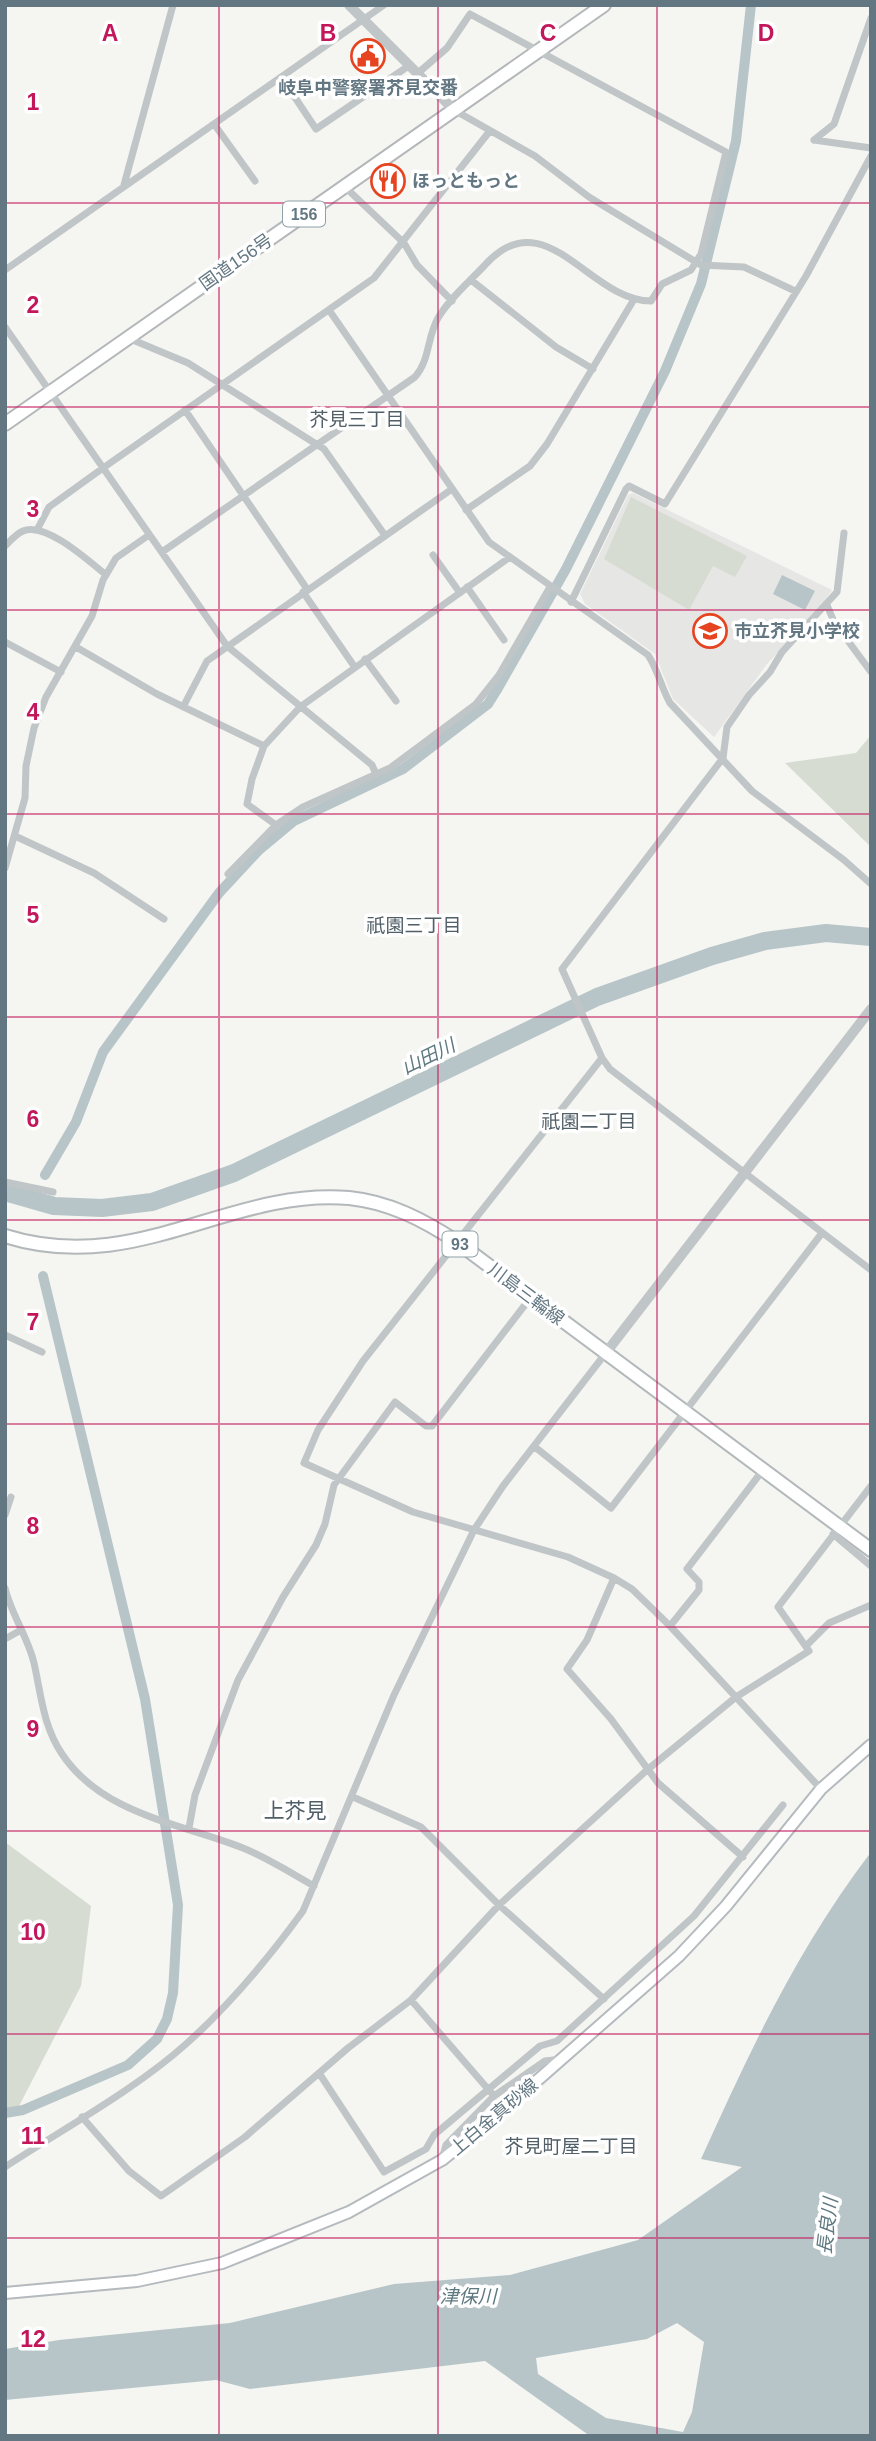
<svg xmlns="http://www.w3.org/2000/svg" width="876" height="2441" font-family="Arial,'Noto Sans JP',sans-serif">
<rect width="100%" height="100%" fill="#f5f5f1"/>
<path fill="#e6e6e5" d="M633 493 832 590 819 609 767 664 714 737 673 699 655 654 585 604 580 594 628 495Z"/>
<path fill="#d6dcd2" d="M631 497 747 556 735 577 713 566 689 610 604 559Z
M871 735V847L785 763 856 753Z
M5 1842 91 1906 81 1986 18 2108 5 2109Z"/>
<path fill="#b7c5c8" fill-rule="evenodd" d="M782 575 815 591 805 610 773 594Z
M871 1852V2436H590L485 2361 250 2389 216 2380 5 2400V2349L59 2340 230 2323 394 2284 510 2275 638 2240 742 2167 701 2159C751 2049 797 1949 871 1852ZM677 2323 704 2342 692 2412 683 2432 606 2418 538 2374 536 2358 647 2339Z"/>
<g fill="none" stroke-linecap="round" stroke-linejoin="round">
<path stroke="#b7c5c8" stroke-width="10" d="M45 1175 76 1122 103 1052 219 893 258 851 294 821 403 769 488 704 498 688 566 569 665 371 701 284 736 141 751 5
M5 2113 23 2110 128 2065 157 2039 167 2019 173 1993 178 1905 145 1699 43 1276"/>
<path stroke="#b7c5c8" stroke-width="18" d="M5 1192 54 1206 102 1208 152 1202 234 1173 597 997 712 956 765 941 826 933 871 937"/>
<g stroke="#b4babe" stroke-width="14">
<path id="secondary" d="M5 2293 137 2281 222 2263 349 2212 442 2160 499 2114 679 1956 726 1906 821 1789 871 1745"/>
</g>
<g stroke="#b3b8bb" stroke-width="16">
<path id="primary" d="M5 1236C136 1277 228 1188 349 1198 389 1202 424 1220 457 1242L871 1550"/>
</g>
<g stroke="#b3b7ba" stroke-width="16">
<path id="trunk" d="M5 424 604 5"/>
</g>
<path stroke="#c0c5c7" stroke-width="7" d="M282 78 316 129 410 65
M454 110 535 156 589 197 701 265 744 267 795 291
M214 124 255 181
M814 140 834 124 871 18
M814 140 871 148
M124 185 173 5
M344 186 404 243 417 265 452 301
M5 270 384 5
M471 280 556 347 593 369
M329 310 489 542 648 655C658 670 661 687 670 703L752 791 844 860 871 884
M5 327 227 646 372 765 376 774
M128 338 188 363 324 449 384 534
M185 410 307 589
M466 510 530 466 547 444 633 301
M37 530 49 507 103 468 374 278 489 132
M844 533 837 592 782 652 770 672 749 695 727 727 723 758 562 969 602 1058 610 1069 871 1270
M5 546C10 541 16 534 23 531 45 521 89 561 106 575
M162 552 415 377C430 360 427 337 438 318 449 299 469 282 484 266 545 197 589 301 651 301L662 284 691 270 701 254 726 152 470 14 447 48 418 73
M433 555 460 593
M467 587 504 640
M303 592 354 666
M571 602 626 489 629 486 665 504 806 276 871 156
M827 605 834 622 871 672
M5 642 61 672
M76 647 157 694 264 746
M365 659 396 701
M183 707 207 661 452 489
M276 825 247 804 252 779 264 746 300 707 510 557
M15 836 94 873 164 919
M5 868 25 798 26 766 34 728 46 697 92 616 103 580 116 558 149 535
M228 874 276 825 303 807 390 768 476 704 499 675 550 587
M602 1058 363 1361 318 1430 304 1463 413 1512 568 1557 614 1578 632 1589 670 1626 821 1789
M5 1182 53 1192
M5 1335 42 1352
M535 1447 611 1508 822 1233
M5 1515 11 1497
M833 1534 871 1566
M614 1578 587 1640 567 1669 611 1719 658 1783 743 1857
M5 1588C11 1614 28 1637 34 1663 41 1694 43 1726 62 1754 103 1815 180 1823 243 1848 268 1858 291 1873 314 1886
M670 1626 699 1590V1582L687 1569 763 1470
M5 1639 21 1630
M806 1646 829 1623 871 1605
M353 1797 421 1827 499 1905 604 1999
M189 1828 195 1795 238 1680 283 1597 316 1545 325 1524 334 1485 395 1402 426 1426H432L531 1297
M411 2000 494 2096 545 2061 562 2059
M319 2073 384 2172 426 2149 434 2135 540 2046 557 2041 694 1916 783 1805
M82 2117 129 2171 161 2196 245 2137 348 2048 411 2000 499 1905 647 1770 736 1697 809 1651 778 1607 871 1486
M442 2159 446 2145 494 2096
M5 2167C63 2129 136 2089 186 2044 231 2004 268 1959 303 1911L394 1695 474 1530 503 1486 605 1354"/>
<path stroke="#c0c5c7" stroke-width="10" d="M349 5 454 110
M605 1354 871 1009"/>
<use href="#secondary" stroke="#fff" stroke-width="10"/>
<use href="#primary" stroke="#fff" stroke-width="12"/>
<use href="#trunk" stroke="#fff" stroke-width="12"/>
</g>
<path fill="none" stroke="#c2185b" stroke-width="2" stroke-opacity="0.55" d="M219 5V2436M438 5V2436M657 5V2436M5 203H871M5 407H871M5 610H871M5 814H871M5 1017H871M5 1220H871M5 1424H871M5 1627H871M5 1831H871M5 2034H871M5 2238H871"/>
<defs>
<g id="civic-ring" transform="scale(1.75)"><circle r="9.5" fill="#fff" stroke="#e64320" stroke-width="1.5"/><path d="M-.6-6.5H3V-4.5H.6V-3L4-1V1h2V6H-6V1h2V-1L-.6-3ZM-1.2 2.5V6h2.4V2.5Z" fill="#e64320"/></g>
<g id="restaurant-ring" transform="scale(1.75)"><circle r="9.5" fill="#fff" stroke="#e64320" stroke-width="1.5"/><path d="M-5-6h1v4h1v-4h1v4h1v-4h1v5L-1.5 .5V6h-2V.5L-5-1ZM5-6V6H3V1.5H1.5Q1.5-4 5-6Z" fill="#e64320"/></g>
<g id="school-ring" transform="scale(1.75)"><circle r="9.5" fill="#fff" stroke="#e64320" stroke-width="1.5"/><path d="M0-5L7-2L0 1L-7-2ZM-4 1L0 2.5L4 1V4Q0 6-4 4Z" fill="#e64320"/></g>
</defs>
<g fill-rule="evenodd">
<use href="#civic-ring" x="368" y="56"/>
<use href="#restaurant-ring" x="388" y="181"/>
<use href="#school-ring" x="710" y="631"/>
</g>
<g text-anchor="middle" stroke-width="7" stroke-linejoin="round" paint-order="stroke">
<g fill="#fff" stroke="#92a0a8" stroke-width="2">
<rect x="283" y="201.5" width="42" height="25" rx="5"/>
<rect x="442.5" y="1231.5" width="35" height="25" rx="5"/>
</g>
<g font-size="16" font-weight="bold" fill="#637783">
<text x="304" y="220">156</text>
<text x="460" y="1250">93</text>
</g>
<g font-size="18" font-weight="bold" fill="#637783" stroke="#fff" text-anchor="start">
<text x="368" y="94" text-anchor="middle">岐阜中警察署芥見交番</text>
<text x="412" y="187">ほっともっと</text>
<text x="734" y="637">市立芥見小学校</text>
</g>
<g font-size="18" fill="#637783" stroke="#fff">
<text transform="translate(236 262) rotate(-35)" y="6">国道156号</text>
<text transform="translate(526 1294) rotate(37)" y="6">川島三輪線</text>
<text transform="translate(494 2117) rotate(-40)" y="6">上白金真砂線</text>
</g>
<g font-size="19" fill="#515f68" stroke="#fff">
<text x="357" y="426">芥見三丁目</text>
<text x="414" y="932">祇園三丁目</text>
<text x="589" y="1128">祇園二丁目</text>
<text x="571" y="2153">芥見町屋二丁目</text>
</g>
<g font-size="19" font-style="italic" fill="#5f7980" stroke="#fff">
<text transform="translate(428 1056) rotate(-26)" y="7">山田川</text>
<text transform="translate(827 2226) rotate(-83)" y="7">長良川</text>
<text x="468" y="2303">津保川</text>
</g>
<g font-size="21" fill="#515f68" stroke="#fff">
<text x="295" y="1818">上芥見</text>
</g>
</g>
<g font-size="23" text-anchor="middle" font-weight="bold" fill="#c2185b" stroke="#fff" stroke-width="7" stroke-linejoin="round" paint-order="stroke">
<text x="110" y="41">A</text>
<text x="328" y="41">B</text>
<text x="548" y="41">C</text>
<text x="766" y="41">D</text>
<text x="33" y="110">1</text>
<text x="33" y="313">2</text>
<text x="33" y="517">3</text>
<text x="33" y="720">4</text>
<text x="33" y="923">5</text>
<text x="33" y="1127">6</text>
<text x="33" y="1330">7</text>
<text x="33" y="1534">8</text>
<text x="33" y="1737">9</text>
<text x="33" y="1940">10</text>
<text x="33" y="2144">11</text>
<text x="33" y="2347">12</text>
</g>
<rect width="876" height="2441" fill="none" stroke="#637783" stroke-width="14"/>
</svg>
